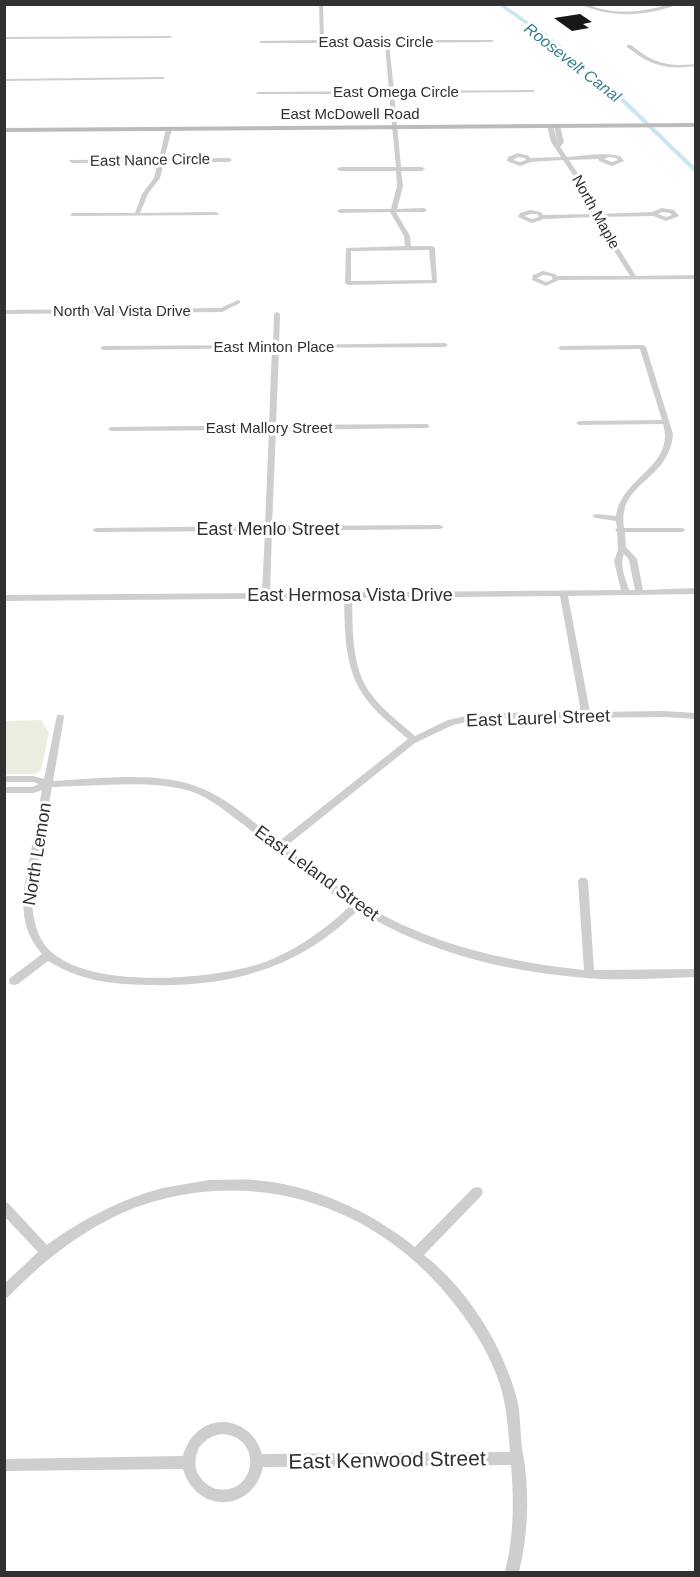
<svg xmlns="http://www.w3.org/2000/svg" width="700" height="1577" font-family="Arial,sans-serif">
<rect width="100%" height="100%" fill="#fff"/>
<path fill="#eaeedf" d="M41 720 49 732 41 770 35 774H5V721Z"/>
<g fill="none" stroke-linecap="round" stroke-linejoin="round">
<path fill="#cbe8ee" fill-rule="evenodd" d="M497 4H503L545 33 608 83 696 168V174L604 85 541 35Z"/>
</g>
<path fill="#181818" d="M580 14 592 22 583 24 589 28 572 31 554 18Z"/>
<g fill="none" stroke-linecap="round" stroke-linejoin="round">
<path fill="#cecece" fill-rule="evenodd" d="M319 4H323L324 40H492L494 41 492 42 389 43 394 91 533 90 535 91 533 92 394 93 401 167H422L425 169 422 171H401L403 186 397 209 424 208 427 210 424 212H396L410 236 411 246H432L435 248 437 283 348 285 345 283 346 248 405 246 404 236 390 212 340 213 337 211 340 209H391L397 186 396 171H340L337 169 340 167H396L389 94H258L256 93 258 92 389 91 385 43H261L259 42 261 41 320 40ZM429 250 432 280 351 281V251Z
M587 4C607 13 628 13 650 9 660 7 669 4 679 4 648 16 611 19 580 4Z
M172 36 170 38 4 39V37Z
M627 45H631C653 63 667 67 696 64V66C666 70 651 66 627 47Z
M162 77H164V79L4 81V79Z
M550 124 553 126 558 143 554 126 557 124 560 126 564 142 560 147 567 157C583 156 604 152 620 156L624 161 612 166 599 161V159L569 160 581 178 592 206 597 214 652 212 662 208 674 210 679 216 666 221 653 216 599 217 636 276 696 275V279L559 280 546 286 532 280 533 275 543 271 555 274 557 276H630L593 217 544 219 532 223 518 217 520 213 530 210 541 212 543 215 591 214 586 206 575 178 563 160 531 162 520 166 507 161 508 157 518 153 529 156 530 158 561 157 551 142 547 126ZM518 157 525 158 526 160 520 162 513 160ZM609 157 616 158 618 160 612 162 604 159ZM662 212 670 213 672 215 666 217 658 214ZM530 214H537L539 217 532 219 524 216ZM543 275 551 276 553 279 546 282 537 278Z
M169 127 172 129 164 159 229 158 232 160 229 162H164L160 178 148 194 140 213 216 212 219 214 218 215 71 216V214L73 213H135L142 194 154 178 158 162 72 163 69 161 70 160 159 159 166 129Z
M238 300 240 301V303L222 312 4 314V310L221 308Z
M277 312 280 314 279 345 445 343 448 345 445 347 279 348 276 425 427 424 430 426 427 428 276 430 272 526 440 525 444 527 440 529 272 531 270 593 621 590 614 561 618 550 617 532 615 530 617 528 616 521 596 518 592 516 596 514 616 516C620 478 676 466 663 424L579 425 576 423 579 421 662 420 640 349 561 350 558 348 561 346 643 345 646 347 673 434C672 446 668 455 661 465 643 486 619 495 624 528H682L686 530 682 532H625L626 547 637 559 643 590 696 588V594L568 596 590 712 664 711 696 713V719L664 717 497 719 471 721 453 725 415 743 285 847C312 868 340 890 370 908 435 946 510 962 584 970L578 881 580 878H586L588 881 594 970 696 969V977C659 978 622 981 585 978 507 972 425 952 358 910 299 969 230 987 148 985 110 984 81 981 48 961L18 984 14 985 10 984 9 981 10 978 42 954C14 922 24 888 31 851 35 831 38 810 42 790L33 793H4V787H32L39 784 33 782H4V776H33L44 779 57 715H63L64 717 53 781C99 779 160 770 203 789 231 801 255 823 278 842L408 739C392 725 374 712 362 693 344 665 345 630 344 598L4 601V595L262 593 265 531 96 532 92 530 96 528 265 526 269 430 111 431 108 429 111 427 269 425 272 348 103 350 100 348 103 346 273 345 274 314ZM624 554 629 560 635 590H629C626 579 619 566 624 554ZM560 596 581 712 497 713 471 715 448 720 415 736C399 722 380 708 368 690 351 663 353 628 352 598ZM103 785C132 784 162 783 190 791 210 797 227 813 244 825 279 852 313 882 350 906 326 929 299 948 268 961 218 980 70 994 41 939 35 927 32 913 32 899 32 888 36 875 38 863 43 838 47 813 52 787Z
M209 1180C224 1180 240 1179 255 1180 314 1185 370 1211 415 1247L473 1188 477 1187 481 1188 483 1192 481 1196 424 1255C468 1289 506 1350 518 1404 521 1421 520 1438 523 1454 530 1492 528 1535 519 1572H505C514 1536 514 1501 511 1465L263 1467C253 1513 196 1514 183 1469L4 1471V1459L183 1456C195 1411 249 1411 262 1454L510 1452C508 1429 507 1407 500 1385 491 1356 474 1329 456 1306 386 1214 276 1171 163 1199 102 1214 51 1253 8 1297L4 1299V1284L38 1252 4 1216V1202L8 1203 47 1245C80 1220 124 1198 163 1188 178 1185 194 1183 209 1180ZM223 1434C265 1438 255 1497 216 1489 209 1487 202 1481 198 1474 194 1467 195 1455 199 1448 205 1439 213 1435 223 1434Z"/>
<path fill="#bbb" fill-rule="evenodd" d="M696 123V127L4 132V128Z"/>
</g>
<g text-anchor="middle" stroke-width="6" stroke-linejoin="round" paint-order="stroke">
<g font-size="15" fill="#313131" stroke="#fff">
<text x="376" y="47">East Oasis Circle</text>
<text x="396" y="97">East Omega Circle</text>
<text x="350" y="119">East McDowell Road</text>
<text transform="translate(150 160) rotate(-1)" y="5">East Nance Circle</text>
<text transform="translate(596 212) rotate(61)" y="5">North Maple</text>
<text x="122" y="316">North Val Vista Drive</text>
<text x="274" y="352">East Minton Place</text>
<text x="269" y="433">East Mallory Street</text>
</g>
<g font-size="16" font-style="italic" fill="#398090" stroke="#fff">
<text transform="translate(573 62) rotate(38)" y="6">Roosevelt Canal</text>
</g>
<g font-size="18" fill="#313131" stroke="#fff">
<text x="268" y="535">East Menlo Street</text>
<text x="350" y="601">East Hermosa Vista Drive</text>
<text transform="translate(538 718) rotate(-2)" y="6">East Laurel Street</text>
<text transform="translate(37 854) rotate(-81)" y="6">North Lemon</text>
<text transform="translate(317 873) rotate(36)" y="6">East Leland Street</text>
</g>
<g font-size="21" fill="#313131" stroke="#fff">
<text transform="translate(387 1460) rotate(-1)" y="7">East Kenwood Street</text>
</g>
</g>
<rect width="700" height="1577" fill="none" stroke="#313131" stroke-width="12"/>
</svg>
